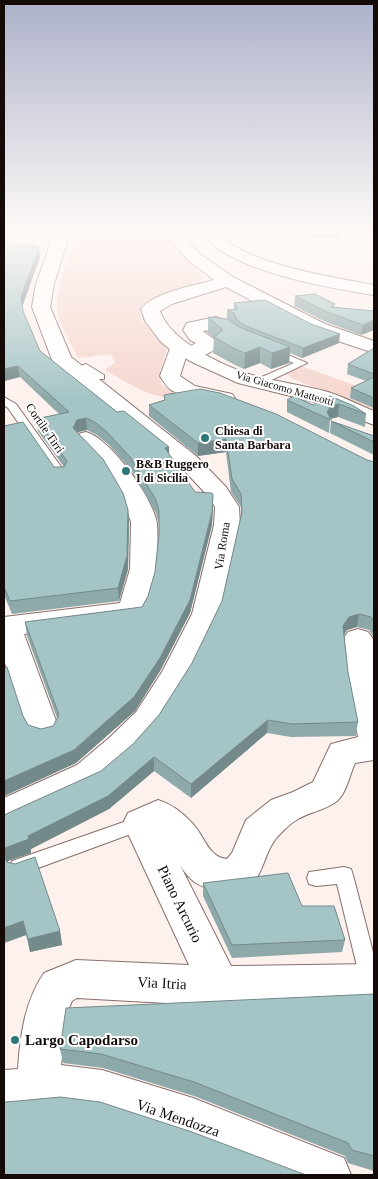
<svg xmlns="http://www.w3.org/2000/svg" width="378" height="1179" font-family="Georgia,serif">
<rect width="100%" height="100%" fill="#fdf1ee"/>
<path fill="#f5d6ce" d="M76 233H162L204 278 199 284 152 299 140 307 141 320 167 349 160 371 161 384 182 398C154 401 128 383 105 370L115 363 111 354 78 358C71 343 59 325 57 308 55 291 70 252 76 233Z
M301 366 374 392V410L293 379 287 374Z"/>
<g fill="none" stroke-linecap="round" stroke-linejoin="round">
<g stroke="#886f69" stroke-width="2">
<path id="lane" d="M272 348 307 363 263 384H255V380L294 363 269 353V349Z
M86 364 104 375V379H96L85 371 75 374 70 371Z
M4 397 16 404 67 475 65 478H57L8 408 4 405Z
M141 816 147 818 150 823 147 828 19 875 12 873 10 867 12 861Z
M344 867 351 869 353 875 374 956V991L371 993 364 990 361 983 337 884 316 886 309 884 307 878 309 872Z"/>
</g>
<g stroke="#886f69" stroke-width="2">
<path id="street" d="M54 233H70L54 284 50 307 71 357 196 456 226 487 239 507 240 525 220 614 190 676 158 728 133 756 101 783 4 828V798L77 765 109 738 136 712 162 672 192 614 214 525 215 507 208 496 180 466 52 360 32 307 36 284Z
M202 233H218C247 265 332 277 374 285V295C329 288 228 271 202 233Z
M216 317 233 324 235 328 233 332C222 335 214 329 203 331L220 344C214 353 196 360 186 357L180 376 195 386 232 394 235 398 232 402C219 406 185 399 173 391 167 388 164 382 160 376L172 343 179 341 186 343 189 347 196 343 190 340 183 330 187 323Z
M86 432C110 438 154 499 157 524 159 550 156 595 142 618L24 634 59 729 54 738 43 741 32 738 27 729 4 660V617L120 603 130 569 131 522 125 505 105 470 75 439 78 434Z
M358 629 368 632 373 639 374 652V760L355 763C350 774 346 794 337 801 325 811 307 812 295 821 290 824 285 829 281 833 256 856 270 898 216 890 198 887 189 880 180 865L231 966 374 964V1003L220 1006 77 998 72 1001 69 1008 61 1065 102 1070 193 1098 344 1158 351 1175H270L193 1144 102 1114 63 1109 4 1114V1070L18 1069C20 1035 25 1001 44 973L76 960 189 965 123 823 128 813 158 800C172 804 183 813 193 824 205 837 208 857 227 859L232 853 246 820 271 800 293 792 313 782 331 744 358 737 348 685 343 639 348 632Z"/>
</g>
<g stroke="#886f69" stroke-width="2">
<path id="secondary" d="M165 233H181L200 254 233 277 325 324 374 341V353L311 332 226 287 172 304 160 311C170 341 223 366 252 375 277 382 303 385 328 392 344 397 359 405 374 411V425L315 402 238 383 194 363 172 351 161 342 145 321 141 309C152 293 196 285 214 280L188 260Z"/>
</g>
<use href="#lane" fill="#fff" fill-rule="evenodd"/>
<use href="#street" fill="#fff" fill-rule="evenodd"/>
<use href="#secondary" fill="#fff" fill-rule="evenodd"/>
</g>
<path fill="#8ea9a9" d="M286 233H374V234L341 235V239L288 238Z
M15 246 40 257 22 307 23 311 40 351 117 412 169 447V455L195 492 213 508 212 525 190 613 160 671 135 711 76 763 4 796 23 716 28 725 41 729 53 726 57 718 27 636 25 622 142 607 148 596 155 572 159 534V524L156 513 131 470 108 444 97 435 87 430 78 432 77 433 128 510 129 522 128 569 119 601 12 614 4 595V426L54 467H64L38 431 36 419 59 414 20 377 4 381Z
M295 296 335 304 334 307 374 311V330L361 335 326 322 294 306Z
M234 303 339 343 302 358 290 353 289 363 271 369 260 363 244 369 235 365 213 353 214 338 208 333V317L227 319V310L234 309Z
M374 348V408L350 398 351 388 366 381 347 374 348 364Z
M164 395 374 462V638L369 630 357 627 347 630 344 635 348 672 358 722 356 736 291 737 267 733 191 798 154 771 109 809 31 849V853L8 861V863L60 931 62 945 30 952 26 935 4 943V815L101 771 133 744 159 715 192 663 222 601 241 517V507L231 492 226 452 198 456 149 416V405L164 400Z
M330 396 366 414 365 427 338 417 330 419 329 433 287 412V400L313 405Z
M331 421 374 436V455L330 433Z
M203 883 302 906 345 940 342 952 232 958 203 896Z
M374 994V1171L348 1163 345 1156 194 1096 103 1068 63 1063 60 1049Z"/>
<path fill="#74898a" d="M39 247 40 257 22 307 21 297Z
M374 320V330L361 335 363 325Z
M340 334 339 343 302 358 303 348Z
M260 347V363L244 369 245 353Z
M290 347 289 363 271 369 272 353Z
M18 366 20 377 4 381V369Z
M339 404 338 417 330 419 327 412 331 406Z
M86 418 87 430 78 432 74 440 73 428 77 420Z
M226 439V452L198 456V443Z
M169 447V460L165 448Z
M213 495 212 525 190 613 160 671 135 711 76 763 4 796V781L74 750Z
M128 510 129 522 128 569 119 601 118 588Z
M359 614 357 627 347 630 341 639 343 626 349 617Z
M268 720 267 733 191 798V784Z
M154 757V771L109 809 31 849V853L8 861 6 869 4 857 5 848 28 836Z
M23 921 26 935 4 943V928Z
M60 931 62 945 30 952 28 939Z"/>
<path fill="#a5c4c5" stroke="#74898a" d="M4 239 15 246H28L30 244 39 247 21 297 23 311 40 351 117 412 124 411 169 447 165 448 195 492 212 493 213 495 212 512 190 600 160 658 134 697 74 750 4 781V667H7L23 716 28 725 41 729 53 726 59 715 25 622 142 607 148 596 155 572 159 534V511L156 500 130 457 107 432 96 423 86 418 77 420 73 428 103 459 123 493 128 510 127 556 118 588 10 601 4 587V426L23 422 54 467H64L67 461 36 419 69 412 18 366 4 369Z
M315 294 335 304 331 307 374 311V320L363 325 327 312 295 296Z
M265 300 311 324 340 334 303 348 246 326 237 320 234 313 227 310 238 309 234 303Z
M208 317 227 319 239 327 290 347 272 353 260 347 245 353 235 349 214 337 223 330Z
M374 348V374L348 364Z
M374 377V398L351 388Z
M200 389 220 393 276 414 367 460 374 462V622L371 617 359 614 349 617 343 626 348 672 358 722 292 724 268 720 191 784 154 757 108 796 28 836 29 839 5 848 4 854V815L101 771 133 744 159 715 192 663 222 601 242 512 241 494 232 479 226 439 198 443 149 405 165 400 164 395Z
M294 396 313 405 330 396 354 406 366 414 339 404 331 406 327 412 331 420 287 400Z
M331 421 374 436V442Z
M4 856 7 862 15 864 35 857 60 931 28 939 23 921 4 928Z
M288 873 302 906H334L345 940 232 945 203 883Z
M374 994V1156L352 1150 348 1143 194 1082 101 1054 60 1049 66 1008Z
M60 1097 100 1102 192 1132 306 1175H4V1102L18 1101Z"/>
<linearGradient id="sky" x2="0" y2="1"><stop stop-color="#adb2ca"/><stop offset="0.58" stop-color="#fef9f7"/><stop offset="1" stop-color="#fef9f7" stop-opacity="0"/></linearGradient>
<rect width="378" height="399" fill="url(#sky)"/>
<g fill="#2d7779" stroke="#fff" stroke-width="2">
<circle cx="205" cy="438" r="5"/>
<circle cx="126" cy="471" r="5"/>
<circle cx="15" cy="1040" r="5"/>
</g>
<g text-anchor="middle" stroke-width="4" stroke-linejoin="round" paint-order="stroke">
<g font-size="11" fill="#140b09" stroke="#fff">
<text transform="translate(285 388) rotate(16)" y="4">Via Giacomo Matteotti</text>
</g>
<g font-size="12" fill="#140b09" stroke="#fff">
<text transform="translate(45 428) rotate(55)" y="4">Cortile Tirri</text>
<text transform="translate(222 546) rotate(-81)" y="4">Via Roma</text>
</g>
<g font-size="12" font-weight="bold" fill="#140b09" stroke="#fff" text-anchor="start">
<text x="215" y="435">Chiesa di<tspan x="215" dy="14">Santa Barbara</tspan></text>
<text x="136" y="468">B&amp;B Ruggero<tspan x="136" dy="14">I di Sicilia</tspan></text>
</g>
<g font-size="15" fill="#140b09" stroke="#fff">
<text transform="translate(180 904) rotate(64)" y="5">Piano Arcurio</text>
<text transform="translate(162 983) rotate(3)" y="5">Via Itria</text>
<text transform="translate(178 1118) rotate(19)" y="5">Via Mendozza</text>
</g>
<g font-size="15" font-weight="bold" fill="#140b09" stroke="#fff" text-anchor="start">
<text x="25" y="1045">Largo Capodarso</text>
</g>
</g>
<rect width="378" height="1179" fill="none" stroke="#140b09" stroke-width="10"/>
</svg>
